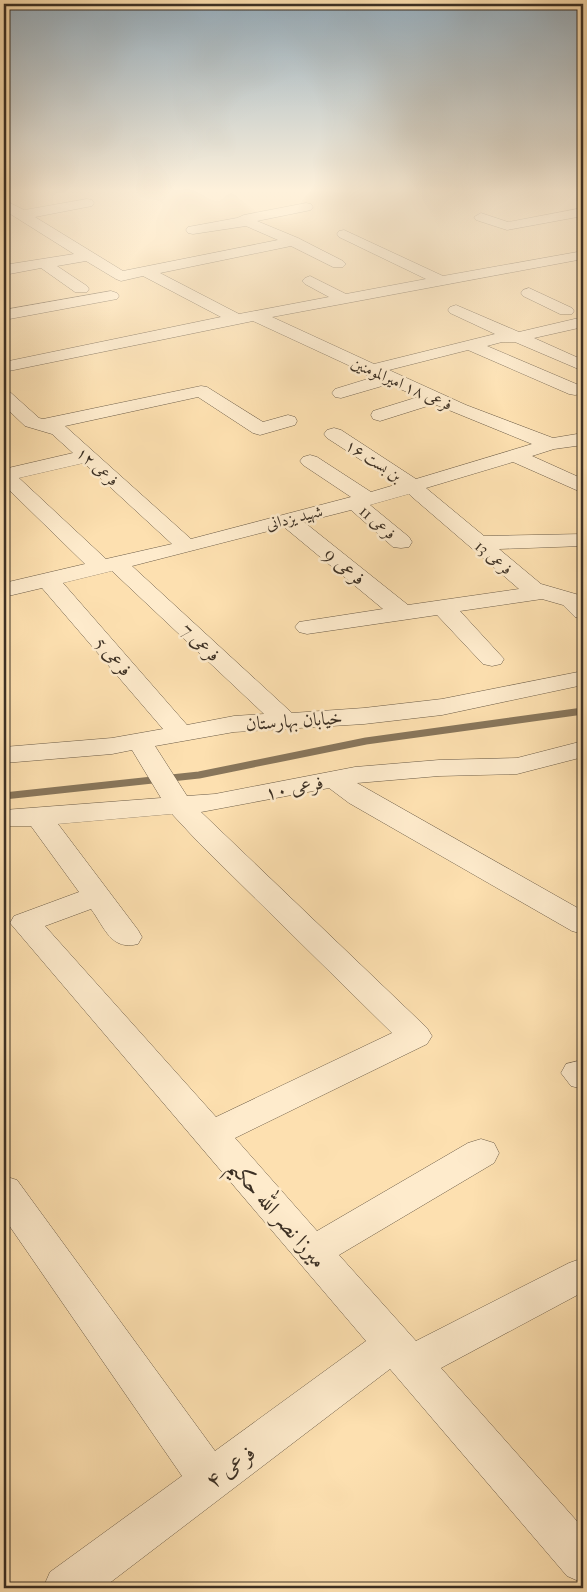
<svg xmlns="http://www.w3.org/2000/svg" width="587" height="1592" font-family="'IM FELL French Canon',Amiri,serif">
<rect width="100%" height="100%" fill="#fde0b0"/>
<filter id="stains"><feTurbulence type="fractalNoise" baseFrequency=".004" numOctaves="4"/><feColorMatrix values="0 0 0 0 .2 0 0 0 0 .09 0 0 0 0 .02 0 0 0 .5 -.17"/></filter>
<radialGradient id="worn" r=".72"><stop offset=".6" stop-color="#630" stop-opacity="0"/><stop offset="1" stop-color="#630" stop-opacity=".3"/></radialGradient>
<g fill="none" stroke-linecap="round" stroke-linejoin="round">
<path stroke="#88765b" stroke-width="7" d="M4 796 199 775 366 741 583 711"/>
<g stroke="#6c5c47" stroke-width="1">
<path id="minor" d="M87 199 92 200 94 203 92 206 35 217 123 271 278 240 246 226 193 234 188 233 186 230 188 227 237 218 244 215 306 203 311 204 313 207 311 210 257 221 298 238 343 261 346 264 343 267H333L291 246 160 273 239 314 329 297 305 284 302 281 305 278 310 276 346 294 426 279 339 237 337 234 339 231 344 230 443 276 583 251V259L272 317 374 364 495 334 450 313 448 310 450 307 456 305 519 332 583 317V327L534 338 583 360V371L515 342H502L487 346 581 386 583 389 581 394 575 395 569 394 468 350 389 370 466 405 553 438 583 433V445L554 449 532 456 583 479V493L513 462 426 488 484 536 583 534V546L499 549 541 584 579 595 583 599V619L575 617 563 605 542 599 460 611 504 659 501 664 492 666 483 664 437 615 307 634 299 632 295 627 299 622 383 609 284 527 132 566 292 713 364 708 442 699 583 671V685L442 715 364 724 234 732 155 746 187 796 215 794 355 767 439 760 517 758 583 741V757L517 774 439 776 357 783 583 911V934L572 931 349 803 329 788 201 812 427 1028 432 1036 427 1044 235 1138 317 1231 468 1143 481 1139 494 1143 499 1153 494 1163 339 1255 416 1341 569 1263 583 1258V1292L441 1368 583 1528V1583L567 1576 390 1369 103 1588H43L50 1572 182 1476 4 1218V1176L17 1180 215 1451 366 1341 10 923 14 916 79 892 31 826H4V810L161 798 132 750 112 754 4 763V747L112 738 163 729 42 588 4 597V583L85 564 4 485V469L73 453 52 434 25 426 4 406V391L10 392 39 418 43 419 201 386 207 387 263 422 288 415 295 417 297 421 295 425 260 435 253 433 198 397 65 426 191 539 351 497 303 465 300 461 303 457 310 455 317 457 371 492 398 484 327 438 324 434 327 430 334 428 341 430 416 479 532 444 434 404 380 421 373 419 371 415 373 411 418 397 389 384 341 398 335 397 332 393 335 389 374 377 363 374 361 371 253 321 4 372V362L221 317 143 276 121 281 116 279 86 261 57 266 87 286 89 289 87 292H75L41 268 4 275V265L74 254 4 210V200L24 210ZM84 463 172 544 106 559 19 478ZM409 494 411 496 519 589 408 605 304 522 351 510 393 547 401 548 409 547 412 542 409 537 370 505ZM112 571 264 714 234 716 187 725 63 583ZM172 814 199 843 392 1033 216 1117 45 926 91 909C105 928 111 951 138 944L142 937 138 930 58 824Z
M583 208V216L507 230 476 220 474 217 481 213 508 222Z
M529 288 572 308 574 311 572 314H560L523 296 521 293 523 290Z
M111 291 117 293 119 296 117 299 4 320V310Z
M578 1061 583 1062V1089L571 1086 561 1073 566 1064Z"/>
</g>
<use href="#minor" fill="#feebcc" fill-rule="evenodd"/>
</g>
<linearGradient id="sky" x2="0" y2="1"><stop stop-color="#96aebe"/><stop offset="0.46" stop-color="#fef1db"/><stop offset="1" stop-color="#fef1db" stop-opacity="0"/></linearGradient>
<rect width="587" height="414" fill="url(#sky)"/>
<g text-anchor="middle" stroke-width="5" stroke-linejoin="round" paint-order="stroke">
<g font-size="16" fill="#3c3024" stroke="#feebcc">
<text transform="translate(402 383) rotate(24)" y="6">فرعی ۱۸ امیرالمومنین</text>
<text transform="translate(374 460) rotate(33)" y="6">بن بست ۱۶</text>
<text transform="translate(98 466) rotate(42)" y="6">فرعی ۱۲</text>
<text transform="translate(294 517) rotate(-14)" y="6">شهید یزدانی</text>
<text transform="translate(378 522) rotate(41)" y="6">فرعی 11</text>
<text transform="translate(494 557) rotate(40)" y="6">فرعی 13</text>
</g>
<g font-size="19" fill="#3c3024" stroke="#feebcc">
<text transform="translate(345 566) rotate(39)" y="7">فرعی 9</text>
<text transform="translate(201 642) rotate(43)" y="7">فرعی 7</text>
<text transform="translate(114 656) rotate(49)" y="7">فرعی 5</text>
<text transform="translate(294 720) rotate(-4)" y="7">خیابان بهارستان</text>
<text transform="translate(294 787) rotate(-11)" y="7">فرعی ۱۰</text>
</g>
<g font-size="22" fill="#3c3024" stroke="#feebcc">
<text transform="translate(278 1213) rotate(49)" y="8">میرزا نصر الله حکیم</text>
<text transform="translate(230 1466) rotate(-37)" y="8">فرعی ۴</text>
</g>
</g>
<rect width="587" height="1592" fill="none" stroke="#fde0b0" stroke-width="20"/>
<rect x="5" y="5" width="577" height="1582" fill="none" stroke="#3c3024" stroke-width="2.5"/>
<rect x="10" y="10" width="567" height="1572" fill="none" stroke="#3c3024"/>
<rect width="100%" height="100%" filter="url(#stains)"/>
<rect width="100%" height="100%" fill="url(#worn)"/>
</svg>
